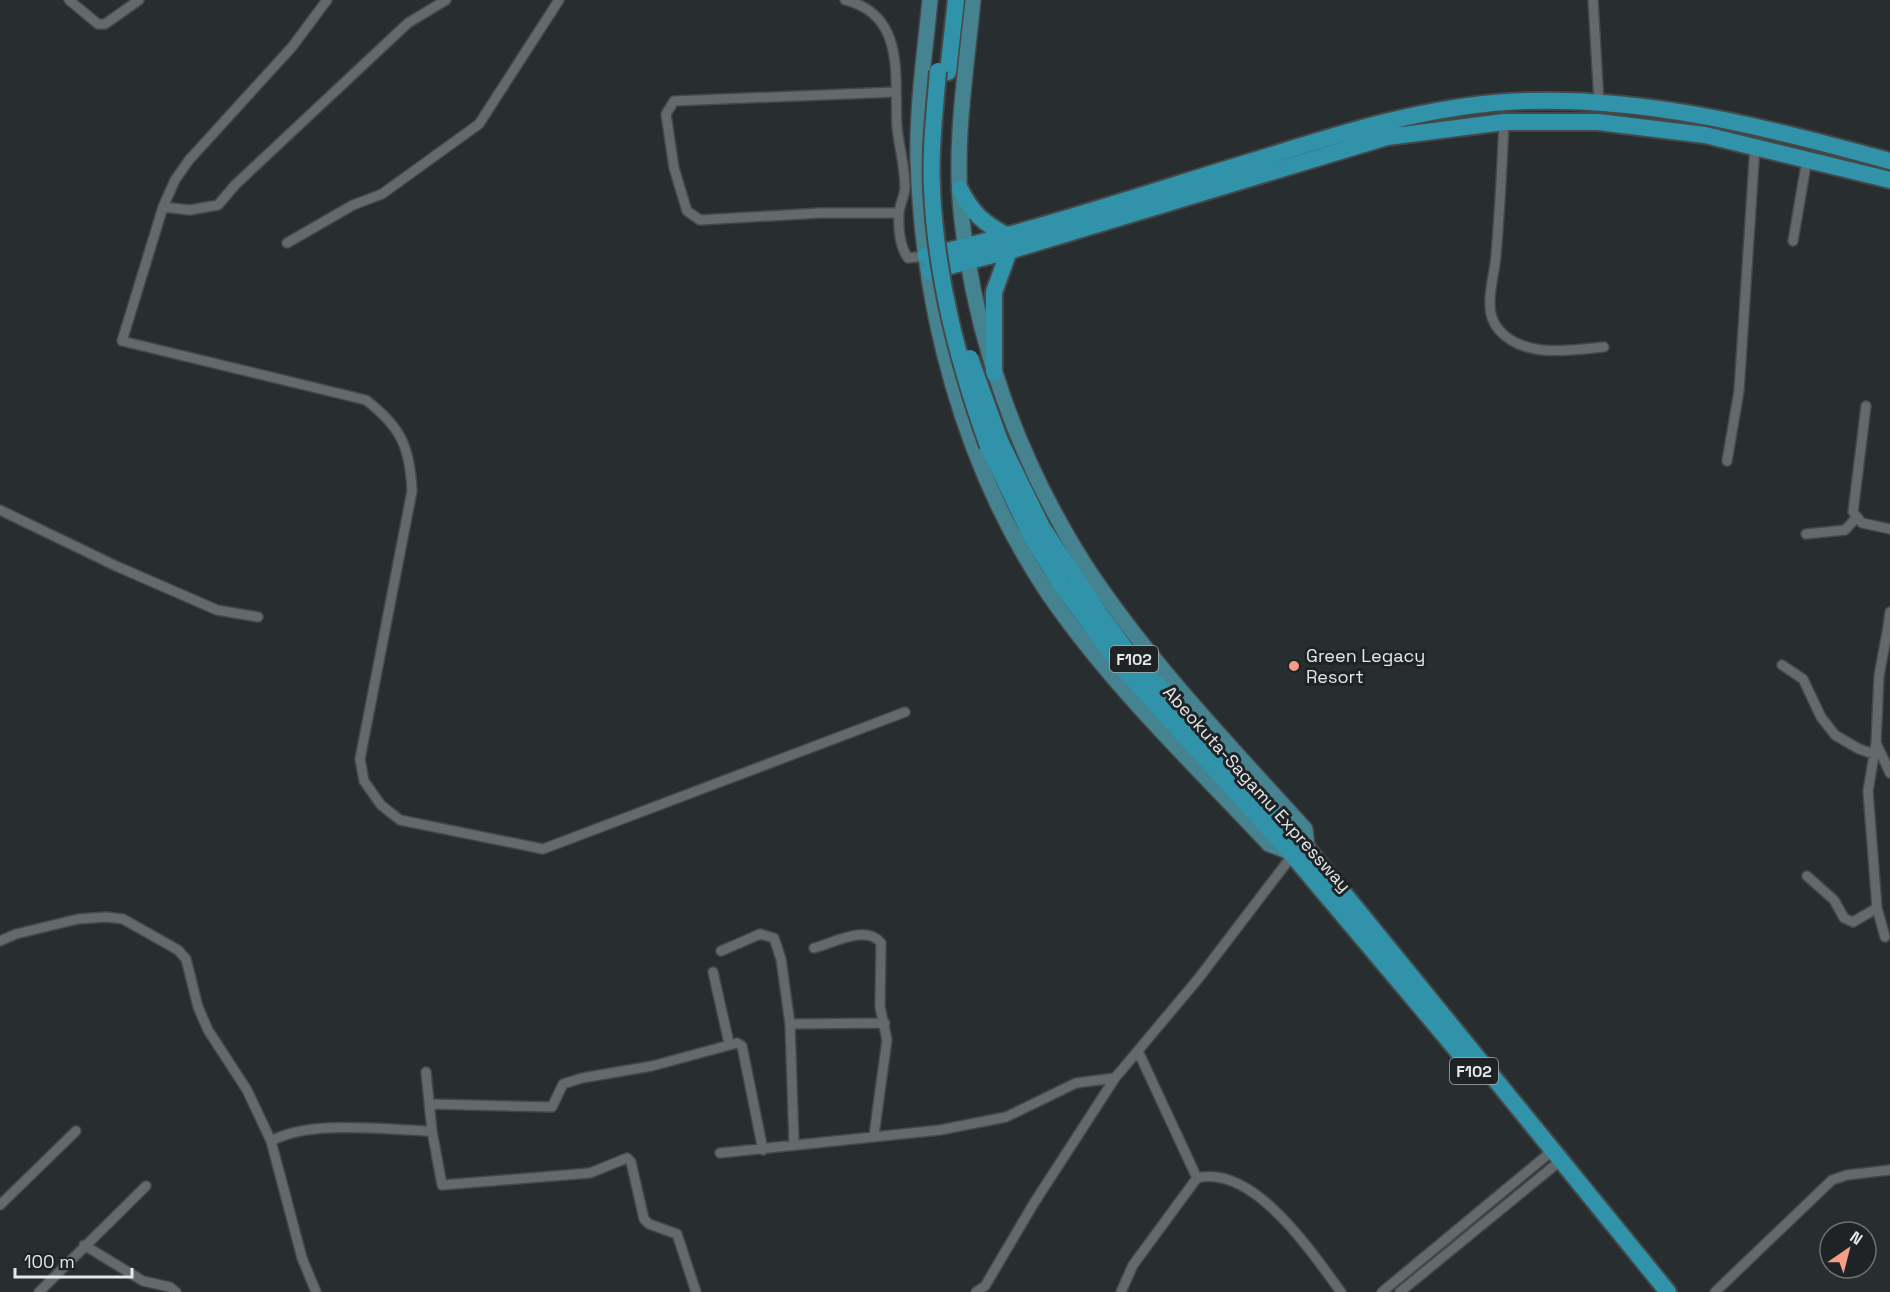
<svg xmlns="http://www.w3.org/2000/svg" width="1890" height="1292" font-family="'Space Grotesk',sans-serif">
<rect width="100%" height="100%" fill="#282d2f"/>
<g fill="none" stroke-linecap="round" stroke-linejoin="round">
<g stroke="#444849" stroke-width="12">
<path id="street" d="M69 0 98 24H105L139 0
M446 0 408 23 235 185 218 205 190 210 163 207 122 341 366 400C401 427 410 447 412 491L360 759 364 781 381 805 400 820 543 849 905 712
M845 0C907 15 894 79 897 127 899 147 905 167 905 187 905 196 899 205 899 214 898 228 900 247 908 258L926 256
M1593 0 1599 102
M895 92 674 101 666 114 674 168 687 211 700 220 820 213H899
M1504 122C1502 166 1500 210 1496 255 1495 271 1489 289 1490 305 1490 313 1493 323 1499 330 1525 359 1570 350 1604 347
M163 207 175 180 189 160 292 47 327 0
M1793 241 1807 159
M287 243 353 205 382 194 479 124 559 0
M1866 406 1853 512 1862 523 1890 529
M1727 461 1739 391 1755 146
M0 510 116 566 217 610 258 617
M1806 534 1845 530 1856 518
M1890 612 1888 627 1890 628
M1888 627 1879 676 1876 743 1890 773
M1782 665 1803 679 1821 717 1835 735 1859 749 1874 754
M1876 743 1868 791 1877 908 1885 937
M1807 876 1834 900 1844 918 1853 922 1877 908
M0 941 16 934 78 919 106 917 123 919 178 950 186 959 198 1007 208 1030 247 1090 271 1141 302 1258 316 1292
M814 948C833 943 867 924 881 943L880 1007 887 1040 874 1135
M721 951 760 934 774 938 781 959 790 1024 885 1023
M713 972 729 1043
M790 1024 794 1144
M1138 1051 1197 1178
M430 1104 552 1107 563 1084 582 1078 652 1066 737 1043 742 1046 763 1150
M432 1131 442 1185 590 1173 627 1158 631 1162 644 1219 649 1224 677 1234 696 1292
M271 1141C312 1119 385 1130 432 1131L426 1072
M720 1153 940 1130 1006 1117 1076 1083 1115 1078
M0 1205 76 1131
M84 1245 143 1281 170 1287 176 1292
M39 1292 146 1186
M976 1292 985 1286 1034 1203 1115 1078 1198 979 1288 861 1290 852
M1121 1292 1133 1265 1197 1178C1254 1164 1312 1253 1341 1292
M1382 1292 1552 1151
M1400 1292 1560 1161
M1715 1292 1832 1180 1847 1175 1890 1170"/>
</g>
<g stroke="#444849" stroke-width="18">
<path id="primary" d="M930 0C925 52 917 105 918 158 922 309 963 466 1048 593 1111 685 1193 763 1269 844L1290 852
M973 0C966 72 953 148 962 220 976 341 1018 459 1083 562 1146 659 1228 744 1305 829L1307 848"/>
</g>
<g stroke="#444849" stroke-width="20">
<path id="highway" d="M948 72 956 0
M960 189C972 213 984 224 1008 236
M926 256C1038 230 1147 193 1256 160 1335 135 1410 111 1493 103 1628 91 1761 126 1890 161
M930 271 1009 251 1387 137 1504 122H1598L1705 135 1890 180
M994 373V292L1009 251
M1000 441 1042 527 1099 613 1133 659 1307 848 1668 1292
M988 446 1031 536 1061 585 1121 666 1290 852 1461 1055"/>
</g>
<use href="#street" stroke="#646a6c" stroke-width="9"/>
<use href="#primary" stroke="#458391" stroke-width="15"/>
<use href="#highway" stroke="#3093aa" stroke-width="16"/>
<g stroke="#444849" stroke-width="20" stroke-linecap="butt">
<path id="highway-bridge" d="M938 71C935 110 930 149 932 189 936 278 958 362 988 446
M970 358 1000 441"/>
</g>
<use href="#highway-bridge" stroke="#3093aa" stroke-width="16"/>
</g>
<circle fill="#f49e86" stroke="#1f2325" stroke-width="2" cx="1294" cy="666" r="6"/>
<g text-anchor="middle" stroke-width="6" stroke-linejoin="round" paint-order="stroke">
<g fill="#1f2325" stroke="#a9adae" stroke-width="1.5">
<rect x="1110" y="646" width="48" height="26" rx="4.5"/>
<rect x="1450" y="1058" width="48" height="26" rx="4.5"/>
</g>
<g font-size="16" font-weight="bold" fill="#e4e8e8">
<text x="1134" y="665">F102</text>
<text x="1474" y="1077">F102</text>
</g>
<g font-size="18" fill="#e4e8e8" stroke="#1f2325" text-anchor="start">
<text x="1306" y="662">Green Legacy<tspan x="1306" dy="21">Resort</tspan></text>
</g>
<g font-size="18" fill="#e4e8e8" stroke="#1f2325">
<text transform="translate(1257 789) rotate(48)" y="6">Abeokuta-Sagamu Expressway</text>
</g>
</g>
<g transform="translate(1848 1250) rotate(35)"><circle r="28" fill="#1f2325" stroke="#6e7273" stroke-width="1.5"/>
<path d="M0-4.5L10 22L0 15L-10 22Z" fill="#f49e86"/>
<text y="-9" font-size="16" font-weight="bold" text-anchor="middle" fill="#e4e8e8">N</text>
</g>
<path d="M15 1268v9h117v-9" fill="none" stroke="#e4e8e8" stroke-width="3"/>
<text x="24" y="1268" font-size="18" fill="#e4e8e8" stroke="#1f2325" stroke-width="4.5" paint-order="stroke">100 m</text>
</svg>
